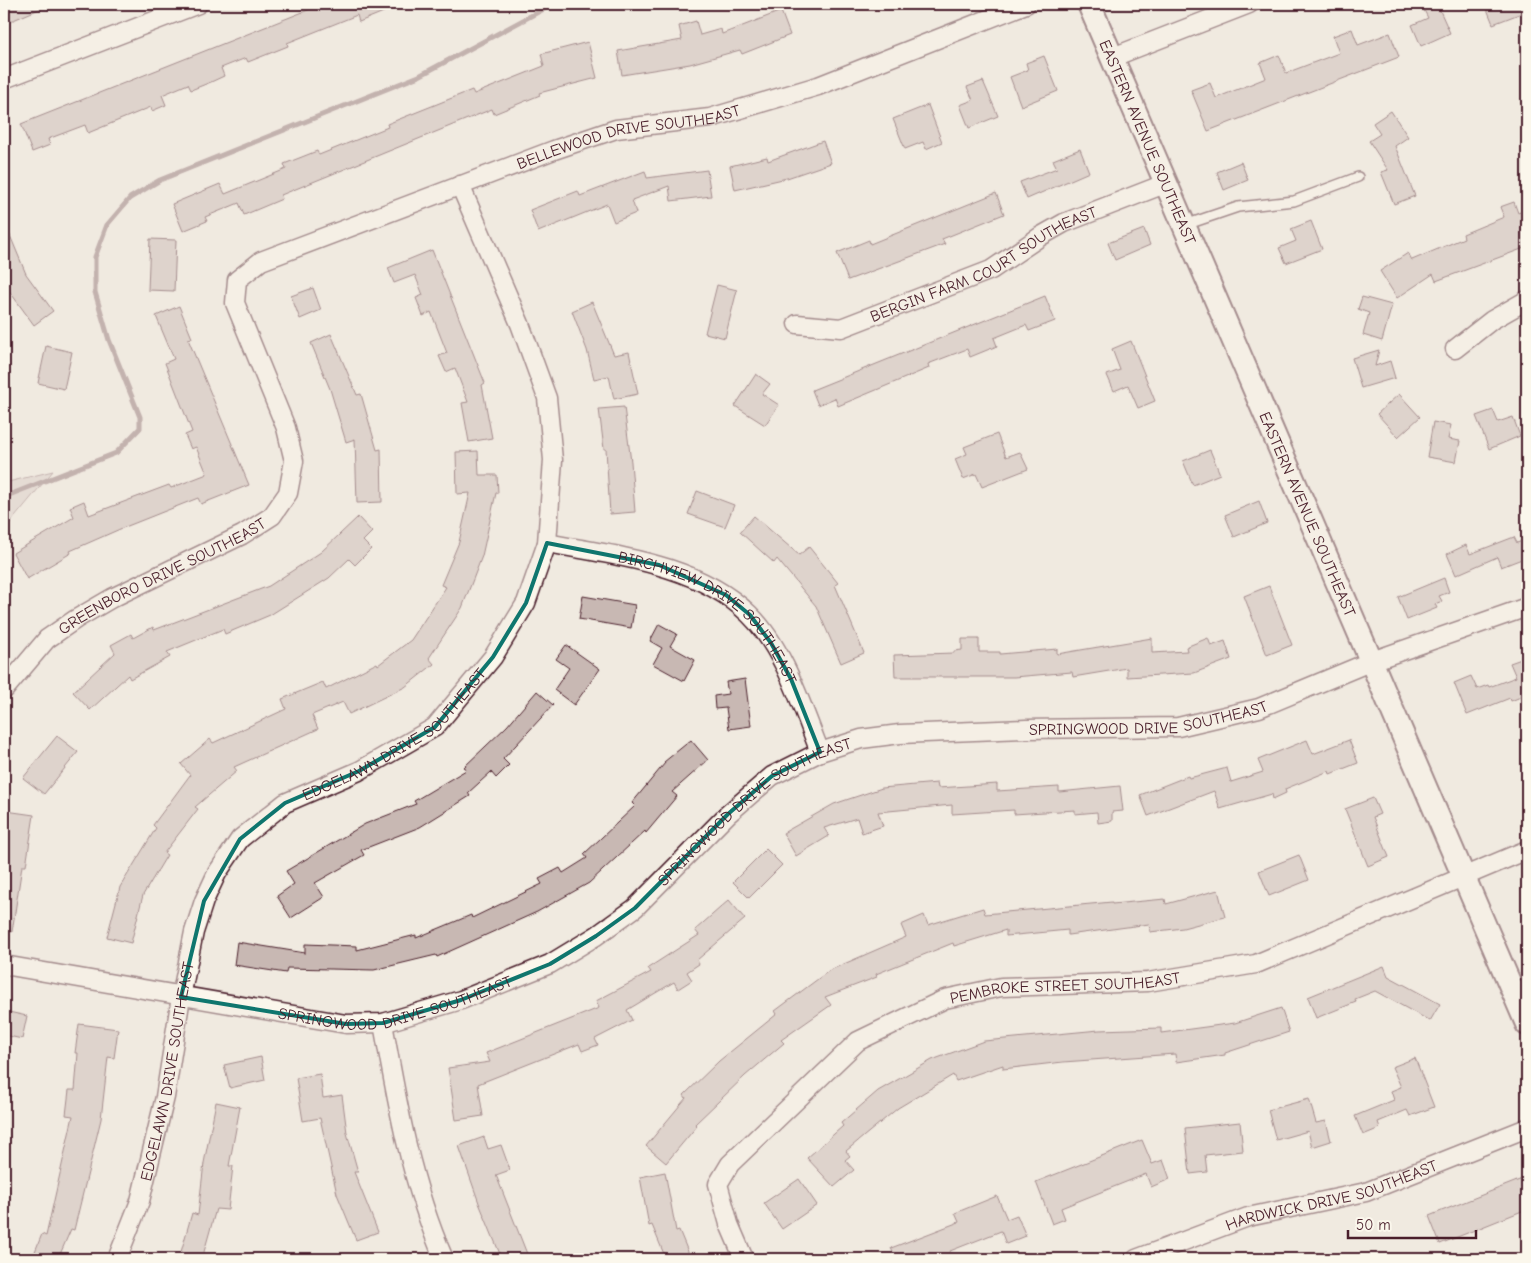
<svg xmlns="http://www.w3.org/2000/svg" width="1531" height="1263" font-family="'Comic Neue',sans-serif">
<rect width="100%" height="100%" fill="#f0eae0"/>
<filter id="ink" filterUnits="userSpaceOnUse"><feTurbulence type="fractalNoise" baseFrequency=".02" numOctaves="2"/><feDisplacementMap in="SourceGraphic" scale="10" xChannelSelector="R" yChannelSelector="G"/><feConvolveMatrix kernelMatrix="1 2 1 2 8 2 1 2 1" color-interpolation-filters="sRGB"/></filter>
<g filter="url(#ink)">
<path fill="#d8ccc6" stroke="#917678" d="M53 471 10 523 4 530V483Z"/>
<g fill="none" stroke-linecap="round" stroke-linejoin="round">
<path stroke="#8c6f72" stroke-width="5" d="M4 497 116 453 140 428V417L109 340 95 292V257L107 225 130 198 160 180 419 76 553 4"/>
</g>
<path fill="#c8b8b3" stroke="#4a1f2b" d="M4 4H51L4 24Z
M323 4H403L359 22 357 15 287 43 288 46 248 62 246 58 221 68 224 76 211 82 191 90 188 84 162 95 166 105 152 111 151 107 88 133 85 125 48 139 50 145 32 152 21 124Z
M1421 4H1437L1450 33 1421 46 1412 25 1428 18Z
M1485 4H1527V11L1493 24Z
M781 11 790 35 742 54 740 50 690 64 622 75 618 51 682 40 679 26 696 21 700 35 721 29 722 34Z
M1352 29 1358 45 1390 33 1399 57 1208 131 1191 90 1210 83 1216 98 1266 78 1260 63 1279 55 1286 73 1339 53 1333 36Z
M588 42 597 78 539 93 540 95 494 114 492 109 281 195 282 199 244 215 239 203 205 217 207 221 183 231 172 204 220 184 225 194 286 169 284 164 317 151 319 155 388 127 387 124 472 90 474 94 544 66 541 54Z
M1044 56 1058 91 1021 106 1010 77 1028 70 1026 63Z
M983 81 998 116 969 128 960 105 973 100 967 87Z
M928 105 942 142 926 149 923 142 905 149 893 119Z
M1391 111 1408 137 1395 146 1415 196 1394 204 1381 172 1388 170 1369 141 1380 134 1373 123Z
M823 141 831 163 787 178 735 190 730 166 767 157 768 161Z
M1080 149 1089 172 1027 199 1020 182 1057 168 1053 160Z
M1241 162 1248 180 1224 190 1217 172Z
M707 170 711 196 671 201 669 186 632 200 636 213 614 222 607 204 538 232 530 210 578 191 580 196 645 171 647 178Z
M996 193 1004 214 942 239 945 244 848 280 837 253 869 240 870 244Z
M1514 202 1518 213 1527 209V247L1436 281 1433 274 1397 298 1380 271 1408 253 1412 260 1464 238 1463 234 1504 217 1500 207Z
M4 221 26 274 53 311 34 325 10 292 4 278Z
M1311 221 1322 249 1286 263 1279 248 1296 241 1291 229Z
M1144 229 1150 245 1115 260 1108 243Z
M150 239 176 240 174 291 148 290Z
M432 250 485 383 482 385 492 438 469 442 462 403 468 402 455 368 446 372 439 356 447 353 431 312 423 316 416 298 423 295 415 275 394 283 388 268Z
M717 285 737 290 725 338 705 333Z
M313 288 321 310 300 319 291 296Z
M1045 296 1055 321 1029 331 1026 325 994 338 997 346 970 357 967 349 928 364 929 368 838 406 835 398 818 405 812 390Z
M1362 297 1392 305 1382 341 1363 335 1369 313 1358 309Z
M592 302 614 355 629 352 638 394 614 399 609 376 594 379 587 350 572 311Z
M179 306 192 338 188 339 249 485 201 504 198 498 120 529 70 551 71 553 27 579 13 553 74 517 70 507 84 501 89 515 169 485 171 488 207 474 196 447 191 449 185 435 192 432 165 363 174 359 156 316Z
M331 334 357 395 361 394 377 450 381 449 382 502 357 503 355 439 346 442 330 389 311 343Z
M1131 341 1155 401 1138 408 1128 385 1114 391 1107 375 1120 370 1112 349Z
M46 346 72 352 64 389 38 383Z
M1379 350 1375 366 1390 361 1395 378 1361 388 1352 358Z
M756 374 770 384 762 394 779 405 765 425 735 406Z
M1399 394 1420 417 1398 437 1377 414Z
M624 407 631 462 635 512 610 514 606 449H604L599 409Z
M1493 410 1498 422 1513 417 1520 436 1489 449 1476 416Z
M1433 422 1451 425 1448 439 1460 441 1456 462 1427 457Z
M997 434 1006 457 1020 452 1028 469 982 487 976 474 963 479 955 459 967 454 964 447Z
M1210 450 1220 474 1193 485 1183 461Z
M478 451 479 475H497L498 493H496L482 556 462 608 429 658 434 664 405 687 349 714 343 702 312 715 318 729 234 767 237 771 195 807 198 809 164 853 167 855 143 895 131 943 107 937 120 887 156 828 153 825 190 775 181 764 210 739 213 743 286 709 282 699 323 682 326 689 377 663 378 665 411 640 446 587 441 585 459 542 470 493 457 494 456 452Z
M697 491 734 505 725 527 688 514Z
M1259 501 1267 523 1234 537 1225 515Z
M754 516 799 555 809 547 838 583 835 585 864 653 841 663 816 606 777 559 774 563 740 532Z
M358 517 372 532 363 541 371 549 355 565 349 559 329 578 270 615 225 634 223 629 167 652 170 657 130 679 128 675 90 710 73 692 115 653 111 645 131 634 133 638 153 627 154 630 269 586 321 552Z
M1514 537 1517 543 1527 539V557L1501 567 1497 557 1456 575 1447 554 1466 545 1470 554Z
M1444 578 1449 592 1439 596 1442 601 1435 604 1437 608 1407 620 1398 597Z
M1269 586 1292 645 1267 655 1244 596Z
M583 596 635 605 631 628 579 619Z
M659 624 677 634 670 646 695 660 684 681 653 664 662 648 650 641Z
M1152 638V653L1187 651 1186 647 1208 638 1211 646 1225 641 1231 659 1194 673 1127 677V668L1073 677 1072 672 1014 677H895L894 655 954 653V651L962 650V639H979V652H1000V654L1057 649V654Z
M566 645 600 669 574 705 554 690 569 668 556 659Z
M1527 657V704L1523 696 1511 701 1510 698 1467 715 1454 683 1471 676 1477 689 1488 685 1489 687 1516 677 1510 663Z
M745 679 751 726 729 729 726 708 715 709 714 696 728 694 726 682Z
M537 691 553 705 503 759 509 765 496 778 491 772 468 793 470 796 420 827 361 850 364 855 315 883 324 897 291 918 277 896 294 884 286 871 365 824 416 804 414 801 466 770 464 767 507 726Z
M57 736 78 752 44 794 23 778Z
M691 740 708 760 672 792 677 796 646 833 645 831 589 883 537 912 437 957 436 955 374 970 287 968 286 973 234 965 237 942 305 953V944L357 946V950L416 935V938L471 915 472 918 542 884 539 879 560 868 563 873 587 858 584 854 635 806 632 803 665 763 664 762Z
M1307 740 1313 754 1349 740 1358 763 1330 774 1329 771 1285 789 1286 793 1273 799 1272 794 1220 809 1214 791 1148 816 1140 795 1188 776 1189 778 1227 768 1231 782 1263 772 1258 760Z
M937 783 938 788 997 784V791L1059 787V792L1120 786 1123 811 1112 812V821L1098 823 1097 812 1075 814V810L1014 814V810L952 814V805L878 812 883 826 862 833 857 818 824 828 829 836 796 856 783 833 834 804 882 788Z
M1373 798 1380 814 1373 817 1389 857 1368 866 1345 809Z
M6 811 34 815 26 866H22L12 932 4 931V829Z
M766 849 782 865 749 898 733 882Z
M1299 855 1309 880 1269 896 1259 871Z
M1218 890 1225 917 1183 928 1150 932 1149 924 1068 935V930L1006 936V930L954 946 953 943 876 974 877 977 825 997 831 1005 781 1040 784 1043 745 1076 695 1124 697 1126 666 1163 646 1146 686 1098 684 1095 719 1061 777 1014 775 1011 830 970 906 937 901 925 924 915 928 925 983 908 985 914 1112 902V904L1165 899 1166 904Z
M729 900 745 919 697 960 699 964 687 972 692 980 678 989 674 982 627 1010 632 1020 595 1039 598 1045 582 1051 579 1044 478 1084 483 1116 456 1120 448 1068 490 1062 486 1053 599 1008 596 1001 651 972 648 968 699 935 695 930Z
M1384 966 1388 976 1440 1004 1430 1021 1375 991 1355 999 1356 1002 1316 1018 1308 997Z
M1281 1008 1289 1032 1225 1053V1055L1176 1062 1175 1054 1063 1062 1003 1069V1065L956 1081 953 1075 898 1108 846 1151 850 1156 845 1160 854 1170 834 1187 807 1158 843 1126 841 1123 878 1091 932 1060 984 1041 1099 1030 1161 1028V1033L1235 1023Z
M4 1011 27 1016 22 1039 4 1035Z
M79 1024 118 1029 114 1058 108 1057 101 1119 74 1230 71 1229 58 1259H32L42 1234 46 1236 73 1116 66 1115 69 1090H75L78 1053H75Z
M261 1057 265 1080 230 1088 224 1065Z
M1415 1058 1434 1107 1410 1116 1407 1110 1378 1122 1380 1128 1363 1135 1355 1116 1394 1100 1391 1091 1401 1087 1392 1067Z
M320 1074 323 1098 342 1095 347 1133 358 1172H354L378 1232 356 1240 337 1194 320 1118 303 1121 296 1078Z
M1309 1099 1316 1123 1326 1121 1331 1141 1312 1147 1308 1131 1276 1140 1268 1110Z
M216 1102 240 1107 229 1166H233L228 1210 216 1209 202 1259H179L192 1213 198 1215 204 1163Z
M1240 1122 1243 1151 1205 1155 1207 1172 1190 1174 1185 1128Z
M484 1137 488 1149 501 1145 510 1170 496 1175 529 1259H502L479 1203 459 1146Z
M1142 1140 1152 1164 1163 1160 1170 1179 1151 1187 1146 1174 1061 1208 1065 1219 1052 1224 1036 1182Z
M665 1172 676 1231 679 1230 691 1259H666L652 1225 649 1226 640 1177Z
M1527 1177V1209L1440 1244 1429 1216Z
M799 1179 817 1205 782 1229 764 1203Z
M997 1196 1007 1219 1017 1215 1026 1236 1006 1244 1001 1231 950 1251 953 1259H896L891 1248 959 1222 955 1213Z"/>
<g fill="none" stroke-linecap="round" stroke-linejoin="round">
<g stroke="#4a1f2b" stroke-width="12">
<path id="service" d="M1185 225 1238 207 1294 201 1358 177"/>
</g>
<g stroke="#4a1f2b" stroke-width="21">
<g id="minor">
<path d="M1113 57 1249 4"/>
<path d="M4 79 198 4"/>
<path id="s1" d="M797 324 841 328 991 270 1041 236 1064 223 1167 183"/>
<path d="M1455 349 1492 320 1527 300"/>
<path id="s2" d="M547 543C615 556 696 563 749 614 784 648 802 707 820 752"/>
<path id="s3" d="M4 690 47 639 76 619 112 598 242 535 272 516 288 493 294 461 286 428 235 303 237 280 261 261 554 150 616 129 710 118 818 86 1026 4"/>
<path id="s4" d="M4 965 346 1024 383 1023 461 1000 550 964 596 936 635 908 728 814 772 776 820 752 861 739 900 734 1026 729 1178 727 1259 708 1372 661 1527 607"/>
<path d="M383 1023C397 1103 411 1184 444 1259"/>
<path id="s5" d="M117 1259 140 1201 165 1097 181 997 194 932 204 901 217 873 240 839 285 803 359 771 435 727 493 657 526 603 547 543 553 460 547 398 520 324 460 185"/>
<path id="s6" d="M744 1259 729 1224 718 1184 730 1164 858 1041 945 999 1001 987 1148 982 1256 964 1527 850"/>
<path id="s7" d="M1136 1259 1248 1217 1366 1192 1527 1128"/>
</g>
</g>
<g stroke="#4a1f2b" stroke-width="26">
<g id="tertiary">
<path id="s8" d="M1089 4 1527 1024"/>
</g>
</g>
<use href="#service" stroke="#fbf7ec" stroke-width="9"/>
<use href="#minor" stroke="#fbf7ec" stroke-width="18"/>
<use href="#tertiary" stroke="#fbf7ec" stroke-width="22"/>
</g>
</g>
<path d="M0 0H1531V1263H0ZM547 543 659 565 726 595 750 615 771 643 791 679 820 752 772 776 728 814 635 908 596 936 550 964 461 1000 383 1023 346 1024 181 997 204 901 240 839 285 803 359 771 435 727 493 657 526 603Z" fill="#f0eae0" fill-opacity=".55" fill-rule="evenodd"/>
<path fill="none" stroke="#0f766e" stroke-width="4" stroke-linejoin="round" d="M547 543 659 565 726 595 750 615 771 643 791 679 820 752 772 776 728 814 635 908 596 936 550 964 461 1000 383 1023 346 1024 181 997 204 901 240 839 285 803 359 771 435 727 493 657 526 603Z"/>
<g text-anchor="middle" stroke-width="4" stroke-linejoin="round" paint-order="stroke">
<g font-size="16" fill="#4a1f2b" stroke="#fbf7ec">
<text dy="6" stroke="none"><textPath href="#s3" startOffset="996">BELLEWOOD DRIVE SOUTHEAST</textPath></text>
<text dy="6" stroke="none"><textPath href="#s8" startOffset="150">EASTERN AVENUE SOUTHEAST</textPath></text>
<text dy="6" stroke="none"><textPath href="#s1" startOffset="201">BERGIN FARM COURT SOUTHEAST</textPath></text>
<text dy="6" stroke="none"><textPath href="#s8" startOffset="555">EASTERN AVENUE SOUTHEAST</textPath></text>
<text dy="6" stroke="none"><textPath href="#s3" startOffset="198">GREENBORO DRIVE SOUTHEAST</textPath></text>
<text dy="6" stroke="none"><textPath href="#s2" startOffset="186">BIRCHVIEW DRIVE SOUTHEAST</textPath></text>
<text dy="6" stroke="none"><textPath href="#s4" startOffset="1239">SPRINGWOOD DRIVE SOUTHEAST</textPath></text>
<text dy="6" stroke="none"><textPath href="#s5" startOffset="630">EDGELAWN DRIVE SOUTHEAST</textPath></text>
<text dy="6" stroke="none"><textPath href="#s4" startOffset="819">SPRINGWOOD DRIVE SOUTHEAST</textPath></text>
<text dy="6" stroke="none"><textPath href="#s6" startOffset="498">PEMBROKE STREET SOUTHEAST</textPath></text>
<text dy="6" stroke="none"><textPath href="#s4" startOffset="399">SPRINGWOOD DRIVE SOUTHEAST</textPath></text>
<text dy="6" stroke="none"><textPath href="#s5" startOffset="195">EDGELAWN DRIVE SOUTHEAST</textPath></text>
<text dy="6" stroke="none"><textPath href="#s7" startOffset="206">HARDWICK DRIVE SOUTHEAST</textPath></text>
</g>
</g>
<rect width="1531" height="1263" fill="none" stroke="#fbf7ec" stroke-width="20"/>
<rect x="10" y="10" width="1511" height="1243" fill="none" stroke="#4a1f2b" stroke-width="2" filter="url(#ink)"/>
<path d="M1348 1230v8h128v-8" fill="none" stroke="#4a1f2b" stroke-width="2.5"/>
<text x="1356" y="1230" font-size="15" fill="#4a1f2b" stroke="#fbf7ec" stroke-width="4" paint-order="stroke">50 m</text>
</svg>
